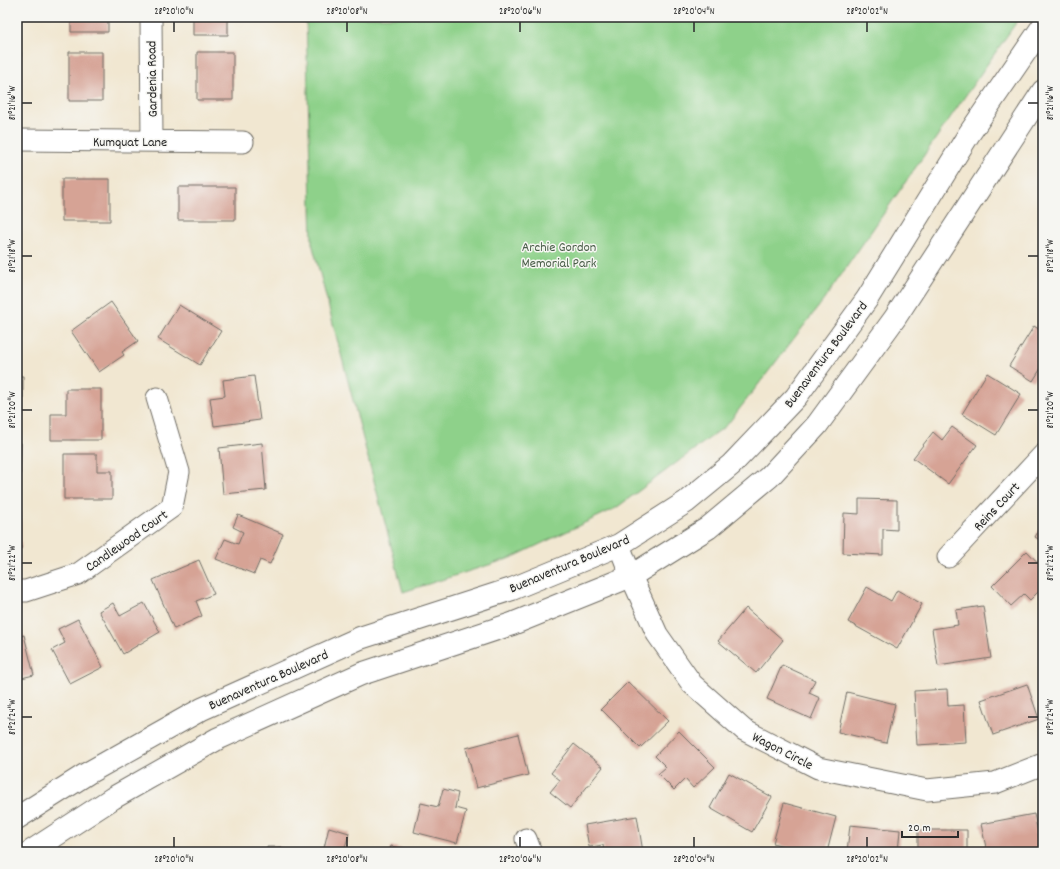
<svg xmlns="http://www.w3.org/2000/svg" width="1060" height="869" font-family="Dekko,sans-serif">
<rect width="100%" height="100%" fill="#f6f6f2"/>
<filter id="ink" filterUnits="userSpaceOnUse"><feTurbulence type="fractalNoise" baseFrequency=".025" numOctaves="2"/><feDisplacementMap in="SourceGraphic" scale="8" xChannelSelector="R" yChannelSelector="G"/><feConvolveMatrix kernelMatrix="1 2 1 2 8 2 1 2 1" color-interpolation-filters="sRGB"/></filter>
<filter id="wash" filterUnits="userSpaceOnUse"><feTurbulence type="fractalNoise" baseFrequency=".012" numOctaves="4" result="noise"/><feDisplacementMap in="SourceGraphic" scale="16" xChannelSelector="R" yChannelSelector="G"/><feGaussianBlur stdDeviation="0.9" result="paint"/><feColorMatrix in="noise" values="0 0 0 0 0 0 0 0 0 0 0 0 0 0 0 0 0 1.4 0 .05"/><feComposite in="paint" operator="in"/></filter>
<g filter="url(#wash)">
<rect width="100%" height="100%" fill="#f1e7d1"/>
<path fill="#8ed18a" stroke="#5c7e5a" d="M306 17H1020L823 301 727 425 616 508 511 558 403 592 312 243Z"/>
<g id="blocks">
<path fill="#d6a395" d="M17 17H18V36H17Z
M71 17H108V32H71Z
M193 17H228V35H193Z
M17 52H21V100H17Z
M69 52H102V101H69Z
M197 52H233V100H197Z
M62 179H110V221H62Z
M178 187H235V220H178Z
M111 302 138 341 122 352 124 355 99 372 71 331Z
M179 305 221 331 200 365 158 339Z
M1034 326 1043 332V365L1033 381 1009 366Z
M987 373 1021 394 996 435 962 414Z
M17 376H23V416H17Z
M254 376 260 420 214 426 210 398 225 396 223 380Z
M66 389H101V440H51V414H66Z
M952 427 977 445 948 484 913 458 933 432 942 440Z
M17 443H21L20 489H17Z
M262 443 266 490 223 494 219 448Z
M64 454H97V471H112V499H64Z
M859 499 897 500V530L883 529V555L843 553 844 513 859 514Z
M17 506H21V549H17Z
M238 515 283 534 270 564 260 560 254 574 216 559 225 539 238 544 243 532 233 527Z
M1043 523V542L1035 537Z
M1027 551 1043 568V587L1030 600 1024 594 1011 606 992 586Z
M199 560 214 594 196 601 202 616 174 629 153 580Z
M867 587 891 601 897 590 922 604 897 649 848 622Z
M113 603 120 616 144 603 160 632 123 654 99 611Z
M983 606 991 658 938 666 932 629 958 625 956 610Z
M746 608 783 640 756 673 718 641Z
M78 619 103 667 70 684 52 650 65 643 58 629Z
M24 635 34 675 17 679V637Z
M782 665 815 680 809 693 820 698 811 719 767 699Z
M628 682 668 721 640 748 601 709Z
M1027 684 1039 719 993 735 981 700Z
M947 689 948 706 964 705 966 742 917 745 914 691Z
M847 692 895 704 886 743 838 732Z
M679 731 715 767 693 788 685 779 674 790 658 774 666 767 655 756Z
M518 734 528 775 476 788 466 748Z
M574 744 603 767 570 808 550 792 560 780 551 773Z
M729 773 772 797 752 832 710 808Z
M443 789 458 793 455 808 466 811 457 843 414 832 421 803 438 807Z
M784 803 836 817 827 852H805L773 843Z
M1034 814 1042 852H987L981 824Z
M637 816 643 852H604L603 845 589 847 585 825Z
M850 825 900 830 898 852H847Z
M329 827 349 833 345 848 358 852H323Z
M918 830H967V852H918Z
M391 846 412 852H389Z
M267 847H282V852H267Z"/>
</g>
</g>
<g filter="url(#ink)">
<use href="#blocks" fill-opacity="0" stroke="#706d65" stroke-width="1"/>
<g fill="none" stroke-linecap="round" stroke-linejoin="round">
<g stroke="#706d65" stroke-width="23">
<path id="street" d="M151 17 152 141
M17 140 243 142
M619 545 631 576 657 634 692 684 744 730 818 768 927 790 995 783 1043 764
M948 557 1043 455
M17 591H26L78 574 172 507 179 472 157 398
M526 839 531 852"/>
</g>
<g stroke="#706d65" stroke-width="24">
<path id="secondary" d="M17 818 88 773 202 709 360 638 512 589 619 545 686 502 731 465 796 397 867 299 969 134 1043 26
M30 852 113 798 217 739 361 674 512 624 631 576 708 528 769 477 817 425 895 318 1043 91"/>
</g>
<use href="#street" stroke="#fff" stroke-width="21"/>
<use href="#secondary" stroke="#fff" stroke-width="22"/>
</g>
</g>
<path fill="none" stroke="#2b2b2b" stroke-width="1.5" d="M174 22V32M347 22V32M520 22V32M694 22V32M867 22V32M22 103H32M1028 103H1038M22 256H32M1028 256H1038M22 410H32M1028 410H1038M22 563H32M1028 563H1038M22 717H32M1028 717H1038M174 837V847M347 837V847M520 837V847M694 837V847M867 837V847"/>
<g text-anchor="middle" stroke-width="3" stroke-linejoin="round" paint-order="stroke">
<g font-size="14" fill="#2b2b2b" stroke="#f6f6f2">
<text transform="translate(151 79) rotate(-91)" y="5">Gardenia Road</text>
<text x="130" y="146">Kumquat Lane</text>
<text transform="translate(825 354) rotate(-53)" y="5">Buenaventura Boulevard</text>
<text transform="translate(996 506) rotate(-47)" y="5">Reins Court</text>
<text transform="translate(126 540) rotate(-35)" y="5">Candlewood Court</text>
<text transform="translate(569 563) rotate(-23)" y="5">Buenaventura Boulevard</text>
<text transform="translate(268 679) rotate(-24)" y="5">Buenaventura Boulevard</text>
<text transform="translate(783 750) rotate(27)" y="5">Wagon Circle</text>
</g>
<g font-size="14" fill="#495d48" stroke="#f6f6f2">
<text x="559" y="251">Archie Gordon<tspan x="559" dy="16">Memorial Park</tspan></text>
</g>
</g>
<rect width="1060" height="869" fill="none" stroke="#f6f6f2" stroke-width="44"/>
<path d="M902 831v6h56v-6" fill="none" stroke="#2b2b2b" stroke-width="2"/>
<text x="908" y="831" font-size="12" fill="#2b2b2b" stroke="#f6f6f2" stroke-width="3" paint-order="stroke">20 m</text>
<rect x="22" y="22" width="1016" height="825" fill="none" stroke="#2b2b2b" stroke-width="1.5"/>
<g font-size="10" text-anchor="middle" fill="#2b2b2b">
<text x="174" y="14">28°20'10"N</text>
<text x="347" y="14">28°20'08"N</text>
<text x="520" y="14">28°20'06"N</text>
<text x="694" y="14">28°20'04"N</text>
<text x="867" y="14">28°20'02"N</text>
<text transform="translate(1049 103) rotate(-90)" y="4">81°21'16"W</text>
<text transform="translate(11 103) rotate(-90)" y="4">81°21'16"W</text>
<text transform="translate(1049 256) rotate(-90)" y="4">81°21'18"W</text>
<text transform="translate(11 256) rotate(-90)" y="4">81°21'18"W</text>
<text transform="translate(1049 410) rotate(-90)" y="4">81°21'20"W</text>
<text transform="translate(11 410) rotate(-90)" y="4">81°21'20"W</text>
<text transform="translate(1049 563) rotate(-90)" y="4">81°21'22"W</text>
<text transform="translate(11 563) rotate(-90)" y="4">81°21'22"W</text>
<text transform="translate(1049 717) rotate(-90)" y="4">81°21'24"W</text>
<text transform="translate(11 717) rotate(-90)" y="4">81°21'24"W</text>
<text x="174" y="862">28°20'10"N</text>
<text x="347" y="862">28°20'08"N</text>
<text x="520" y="862">28°20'06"N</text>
<text x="694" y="862">28°20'04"N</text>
<text x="867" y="862">28°20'02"N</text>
</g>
</svg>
